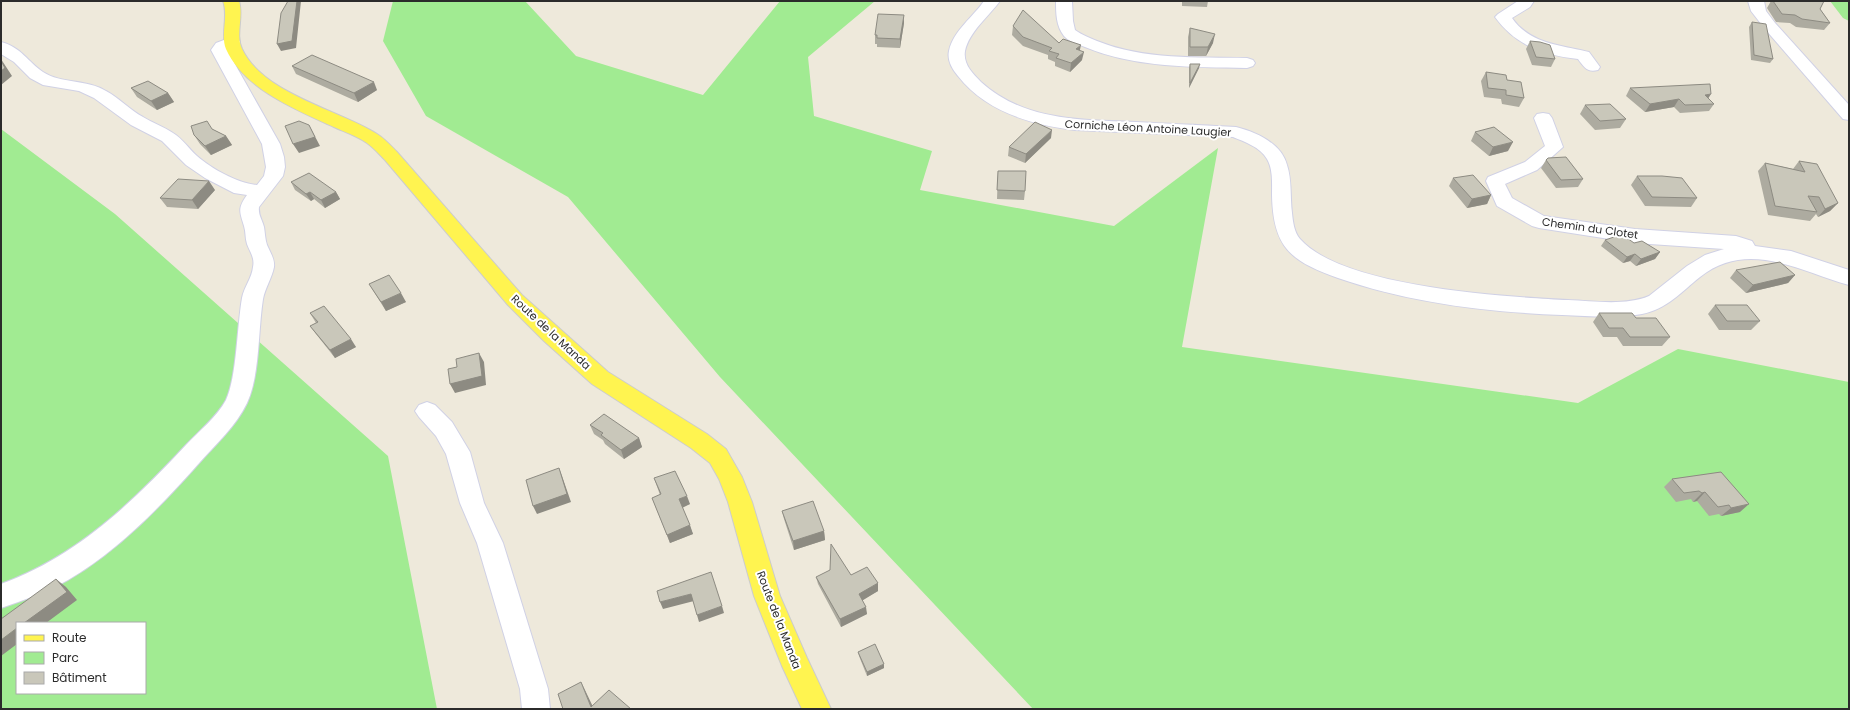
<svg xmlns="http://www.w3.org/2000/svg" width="1850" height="710" font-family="Poppins,sans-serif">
<rect width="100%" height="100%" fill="#eee9db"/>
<path fill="#a1eb92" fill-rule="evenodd" d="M393 1H525L576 56 703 95 780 1H875L808 57 814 116 932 151 920 190 1114 226 1218 148 1182 347 1578 403 1678 349 1849 382V709H1033L720 377 568 197 426 116 383 41Z
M1830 1H1849V21L1843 18Z
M1 129 115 214 388 456 437 709H1ZM17 623H145V693H17Z"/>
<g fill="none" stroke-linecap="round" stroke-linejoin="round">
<g stroke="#d0d1e5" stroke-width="2">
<path id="minor" d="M984 1H1000C989 16 969 32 965 51 963 64 972 73 981 82 1024 121 1081 120 1136 122 1169 124 1203 125 1236 127 1256 132 1281 143 1287 165 1292 180 1290 197 1292 213 1293 222 1294 232 1300 239 1342 287 1506 297 1568 300 1593 301 1626 306 1649 296L1687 266 1705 255 1724 249 1635 243 1539 228 1532 226 1497 206 1486 181 1488 177 1525 162 1545 146 1534 118 1537 114 1543 113 1549 114 1552 118 1563 147 1537 170 1505 184 1512 198 1544 216 1635 229 1736 236 1752 241 1755 246 1791 251 1849 270V285C1799 271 1748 239 1700 277 1681 292 1667 309 1642 314 1616 319 1588 316 1562 315 1486 312 1410 303 1338 278 1290 261 1273 247 1272 195 1272 183 1273 169 1267 159 1260 147 1245 142 1233 137L1075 130C1032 125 986 112 958 76 952 69 947 60 949 51 953 31 974 16 984 1Z
M1056 1H1072L1073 21 1075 30C1082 35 1090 38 1097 41 1144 60 1197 57 1247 58L1253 60 1255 63 1253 66 1247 68C1193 67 1136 68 1085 47 1078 44 1069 42 1064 36 1056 26 1056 13 1056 1Z
M1518 1H1534L1530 7 1512 18C1530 44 1561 45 1589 52L1600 67 1598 70C1587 73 1584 67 1578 59 1544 55 1516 46 1495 17L1498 14Z
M1748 1H1764L1766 11 1775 23 1849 105V120L1843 119 1765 29 1751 11Z
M232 37 238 39 240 42 238 45 227 50 280 144 284 157 285 167 283 176 259 207C258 215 262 219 264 227 265 233 265 239 267 245 270 252 275 259 274 267 272 278 265 288 263 299 258 330 260 375 247 403 236 426 217 443 200 462 161 506 119 550 68 580 47 592 24 600 1 608V584C76 557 132 503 186 445 199 431 217 417 226 400 237 376 237 326 242 298 244 287 252 278 253 267 255 258 250 252 247 244 245 238 246 232 244 226 240 212 237 209 247 195L234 193 205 178 186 165 162 141 131 125 94 98 79 91 43 85 30 78 14 62 1 54V42C21 47 28 62 43 72 61 84 87 79 106 91 119 98 130 110 143 117 153 123 164 127 173 133 182 138 189 149 197 156 212 169 237 183 257 185L264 176 266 167 262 144 211 50 216 43Z
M427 402 435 405 452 422 470 452 484 503 503 543 548 689 550 709H522L520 689 477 543 460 503 446 454 436 436 419 417 415 411 419 405Z"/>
</g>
<g stroke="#ccc" stroke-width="2">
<path id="major" d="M223 1H239C244 17 235 34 242 49 263 94 339 110 377 134 385 139 391 146 397 152L522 295 560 329 608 372 707 434 726 449 742 477 752 502 780 596 807 658 831 709H802L782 666 754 596 728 502 719 479 710 463 691 448 592 384 544 341 508 305 385 160C379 154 374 148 367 143 357 136 345 132 334 127 297 110 244 89 226 49 220 34 229 17 223 1Z"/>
</g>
<use href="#minor" fill="#fff" fill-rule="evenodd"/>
<use href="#major" fill="#fff450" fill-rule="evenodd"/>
</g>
<path fill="#adaba0" d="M1182 1H1208L1207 7 1182 6Z
M1771 1H1824L1820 9 1830 23 1824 30 1796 27 1790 23 1776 22 1767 8Z
M1752 22 1773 59 1770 63 1751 60 1749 27Z
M904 23 900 48 877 47V44H875V35Z
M1013 26 1080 51 1082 60 1070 72 1055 66V62L1048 59V55L1023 46 1012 35Z
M1190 28 1213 43 1206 56H1188V37Z
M1530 41 1555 59 1551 67 1532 65 1526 49Z
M1190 64 1199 68 1189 88V68Z
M292 66 377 90 358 102 296 74Z
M1486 72 1507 80 1524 98 1519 107 1502 104 1501 99 1484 97 1481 81Z
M131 88 168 93 174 102 157 110 137 97Z
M1630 88 1708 98 1714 104 1709 111 1680 113 1674 107 1645 112 1626 96Z
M1585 105 1626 119 1620 128 1595 130 1580 114Z
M212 129 226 136 232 145 211 155 200 144 194 135Z
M1475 132 1508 151 1489 156 1471 141Z
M1051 138 1025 163 1008 156 1009 147Z
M1546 160 1583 179 1578 187 1556 188 1541 168Z
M1799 161 1838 203 1830 211 1818 217 1816 214 1810 221 1768 215 1758 171 1765 163 1793 169Z
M998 171 1025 191 1024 200 997 199Z
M1637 176 1697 198 1691 207 1645 206 1631 185Z
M1453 178 1491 195 1487 204 1467 208 1449 186Z
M291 182 336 192 340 199 325 208 314 199 311 201 295 190Z
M215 190 198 209 167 207 160 198Z
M1605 240 1634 243 1660 252 1655 259 1636 266 1630 261 1623 263 1601 246Z
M1736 270 1795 275 1788 283 1746 293 1730 278Z
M369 284 406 302 386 311Z
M1715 305 1760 321 1751 330H1719L1708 314Z
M310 313 356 347 335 358 316 334 310 326 316 323Z
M1599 313 1636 318 1670 337 1662 346H1623L1617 337H1603L1593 322Z
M590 425 639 438 642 447 624 459 605 444 603 440 594 434Z
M1721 472 1740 512 1721 516 1719 514 1709 516 1697 501 1693 502 1691 499 1676 502 1664 487 1672 479Z
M654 478 690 504 682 507 693 534 670 543 652 498 660 495Z
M782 511 824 531 825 540 794 550 784 519Z
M851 575 878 591 862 600 867 614 841 627 818 584 816 577Z
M858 652 884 668 867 676 859 656Z"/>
<path fill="#8d8b82" d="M297 1H301L296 48 281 51 277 44Z
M904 15V23L900 48V39Z
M1215 34 1213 43 1206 56 1208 47Z
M1081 45 1079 54 1076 49Z
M1084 52 1082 60 1070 72 1071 63Z
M1 59 12 76 1 85Z
M1200 64 1199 68 1189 88 1190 83Z
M374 82 377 90 358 102 354 93Z
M168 93 174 102 157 110 151 101Z
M1711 94 1706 102 1705 95Z
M1679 99 1674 107 1645 112 1650 104Z
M309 125 320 146 299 153 293 144Z
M1052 130 1051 138 1025 163 1026 154Z
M226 136 232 145 211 155 205 146Z
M1513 142 1508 151 1489 156 1493 147Z
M209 181 215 190 198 209 192 200Z
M310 192 314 199 311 201 306 194Z
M336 192 340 199 325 208 321 200Z
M1491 195 1487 204 1467 208 1472 199Z
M1838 203 1830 211 1818 217 1825 209Z
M1660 252 1655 259 1636 266 1641 259Z
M1635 254 1630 261 1623 263 1627 257Z
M1795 275 1788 283 1746 293 1753 285Z
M401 293 406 302 386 311 381 302Z
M351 339 356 347 335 358 330 350Z
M479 353 484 362 486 385 455 393 450 384Z
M639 438 642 447 624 459 621 450Z
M559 468 562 476 571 502 537 514 533 506Z
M1705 492 1697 501 1693 502 1702 493Z
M687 496 690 504 682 508 679 499Z
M1749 504 1740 512 1721 516 1731 508Z
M690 525 693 534 670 543 667 535Z
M824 531 825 540 794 550 793 541Z
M56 579 66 587 77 600 46 623H24Z
M878 583V591L860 602 859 594Z
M691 594 694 601 663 609 660 602Z
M722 606 724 613 699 622 697 615Z
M866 607 867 614 841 627 840 619Z
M17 628V644L1 656V640Z
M884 664V668L867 676V672Z
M581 682 585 690 594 709 591 707Z"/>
<path fill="#c9c7ba" stroke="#8d8b82" d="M288 1H297L292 41 277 44 281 13Z
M1773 1H1824L1820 9 1830 23 1802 19 1795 15 1782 14Z
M1023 10 1059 43 1063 39 1081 45 1076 49 1084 52 1071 63 1056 58 1059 54 1049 51 1052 48 1023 37 1013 26Z
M878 14 904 15 900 39 877 38V35H875Z
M1752 22 1766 24 1773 59 1754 55Z
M1190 28 1215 34 1208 47H1190Z
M1530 41 1540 42 1550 45 1555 59 1536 57Z
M312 55 374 82 354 93 292 66Z
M1 61 5 68 1 71Z
M1190 64H1200L1190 83Z
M1486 72 1506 75 1507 80 1521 82 1524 98 1506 95V90L1488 88Z
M148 81 168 93 151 101 131 88Z
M1710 84 1711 94 1705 95 1714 104 1685 105 1679 99 1650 104 1630 88Z
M1610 104 1626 119 1600 121 1585 105Z
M207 121 212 129 226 136 205 146 194 135 191 126Z
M299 121 309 125 315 137 293 144 285 126Z
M1035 122 1052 130 1026 154 1009 147Z
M1494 127 1513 142 1493 147 1475 132Z
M1566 157 1583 179 1561 180 1546 160 1548 158Z
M1799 161 1817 164 1838 203 1825 209 1819 197 1808 196 1817 212 1775 206 1765 163 1805 172Z
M998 171H1026L1025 191 997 190Z
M309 173 336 192 321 200 310 192 306 194 291 182Z
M1473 175 1491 195 1472 199 1453 178Z
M1637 176H1662L1682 178 1697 198 1652 197Z
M178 179 209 181 192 200 160 198Z
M1620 235H1623L1634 243 1642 241 1660 252 1641 259 1635 254 1627 257 1605 240Z
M1780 262 1795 275 1753 285 1736 270Z
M389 275 401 293 381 302 369 284Z
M1715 305H1747L1760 321H1727Z
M324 306 351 339 330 350 310 326 318 322 310 313Z
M1599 313H1632L1636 318H1656L1670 337H1630L1623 328H1609Z
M479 353 482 376 450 384 448 369 457 367 456 359Z
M604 414 639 438 621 450 601 435 603 433 590 425Z
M559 468 567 494 533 506 526 480Z
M675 471 687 496 679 499 690 525 667 535 652 498 661 494 654 478Z
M1721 472 1749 504 1731 508 1729 505 1718 507 1705 492 1702 493 1699 491 1684 493 1672 479Z
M813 501 824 531 793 541 782 511Z
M831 544 851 575 867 567 878 583 859 594 866 607 840 619 816 577 830 570Z
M711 572 722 606 697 615 691 594 660 602 657 591Z
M56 579 67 592 24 623H17V628L1 640V619Z
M875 644 884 664 867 672 858 652Z
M581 682 591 707 609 690 631 709H563L558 694Z"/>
<g text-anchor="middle" stroke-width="4" stroke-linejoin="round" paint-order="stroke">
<g font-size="11" fill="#2b2b2b" stroke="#fff">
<text transform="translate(1148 128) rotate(3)" y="4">Corniche Léon Antoine Laugier</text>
<text transform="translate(1590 228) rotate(8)" y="4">Chemin du Clotet</text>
<text transform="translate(551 332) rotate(43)" y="4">Route de la Manda</text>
<text transform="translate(779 620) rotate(69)" y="4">Route de la Manda</text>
</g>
</g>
<rect width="1850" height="710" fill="none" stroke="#2b2b2b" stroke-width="4"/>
<rect x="16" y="622" width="130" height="72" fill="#ffffff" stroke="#aaaaaa"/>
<rect x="24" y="635" width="20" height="6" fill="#fff450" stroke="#aaaaaa"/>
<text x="52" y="642" font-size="12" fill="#2b2b2b">Route</text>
<rect x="24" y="652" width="20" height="12" fill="#a1eb92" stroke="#aaaaaa"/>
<text x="52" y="662" font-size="12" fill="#2b2b2b">Parc</text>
<rect x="24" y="672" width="20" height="12" fill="#c9c7ba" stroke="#aaaaaa"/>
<text x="52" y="682" font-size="12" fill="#2b2b2b">Bâtiment</text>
</svg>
